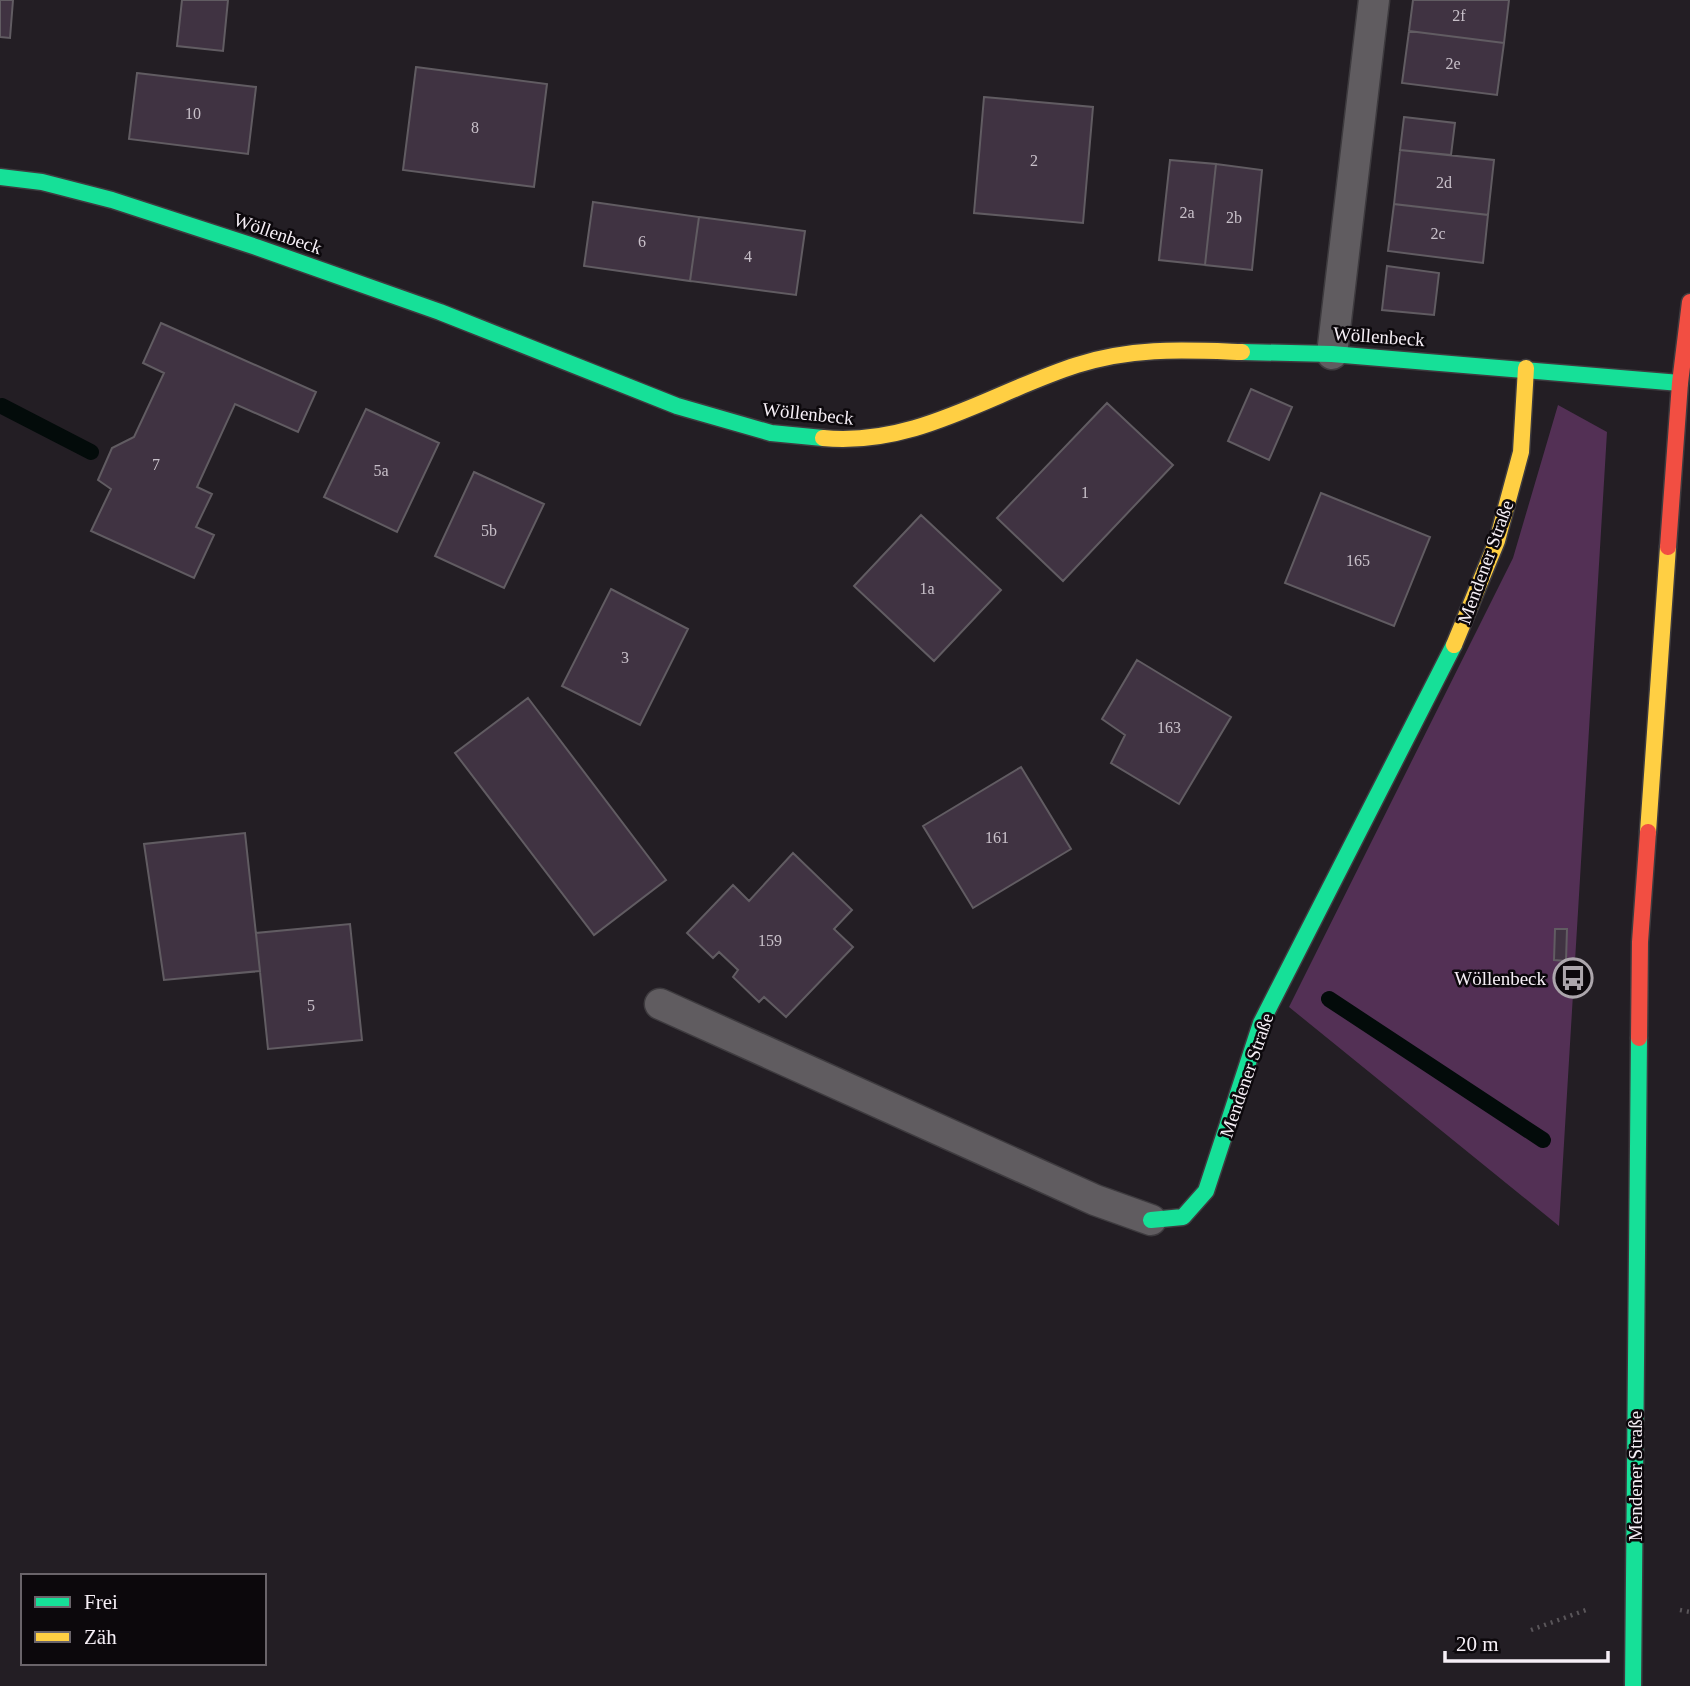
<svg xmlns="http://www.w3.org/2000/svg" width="1690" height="1686" font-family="'Times New Roman',serif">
<rect width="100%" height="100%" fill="#231e24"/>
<path fill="#533055" d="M1558 405 1607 432 1559 1226 1289 1007 1513 558Z"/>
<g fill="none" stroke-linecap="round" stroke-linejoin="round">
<path stroke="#030b0a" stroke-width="16" d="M2 406 91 452
M1329 999 1543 1140"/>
</g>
<path fill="#403342" stroke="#615c62" stroke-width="2" d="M0 0H13L10 38 0 37Z
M182 0H228L223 51 177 46Z
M1413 0H1509L1504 43 1409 31Z
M1409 31 1504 43 1497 95 1402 83Z
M416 67 547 84 534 187 403 170Z
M137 73 256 87 248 154 129 139Z
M984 97 1093 107 1083 223 974 213Z
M1404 117 1455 123 1451 155 1400 150Z
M1400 150 1494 160 1488 215 1394 204Z
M1170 160 1216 164 1205 265 1159 260Z
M1216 164 1262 170 1252 270 1205 265Z
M593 202 699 217 690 281 584 266Z
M1394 204 1488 215 1483 263 1388 251Z
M699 217 805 231 796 295 690 281Z
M1387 266 1439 273 1434 315 1382 310Z
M161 323 316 392 298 432 235 404 197 487 212 494 196 527 214 535 194 578 91 531 111 489 98 480 112 448 134 437 164 373 143 363Z
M1251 389 1292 407 1269 460 1228 441Z
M1107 403 1173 465 1063 581 997 518Z
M366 409 439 443 397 532 324 497Z
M474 472 544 504 504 588 435 556Z
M1321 493 1430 537 1394 626 1285 583Z
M921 515 1001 590 934 661 854 586Z
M611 589 688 629 640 725 562 686Z
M1137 660 1231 717 1179 804 1111 763 1125 735 1102 719Z
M528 698 666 880 594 935 455 753Z
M1021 767 1071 849 973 908 923 826Z
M245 833 260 971 164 980 144 844Z
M793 853 852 910 834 929 853 947 786 1017 764 997 759 1002 733 977 738 970 719 952 713 958 687 933 733 885 749 901Z
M350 924 362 1040 268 1049 256 933Z
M1555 929H1567L1566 961 1554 960Z"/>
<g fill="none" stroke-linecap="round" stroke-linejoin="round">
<g stroke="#3e3b3f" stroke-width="33">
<path id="lane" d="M1332 354 1374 0
M660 1004 1095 1200 1151 1220"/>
</g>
<g stroke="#3e3b3f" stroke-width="19">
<path id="fast" d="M0 177 42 182 112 200 256 247 440 312 677 406 771 433 823 438
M1242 352 1332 354 1680 383
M1151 1220 1183 1217 1206 1191 1261 1023 1454 645
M1633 1686 1639 1038"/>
</g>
<g stroke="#3e3b3f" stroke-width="19">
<path id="slow" d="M823 438C916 447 992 392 1077 365 1134 347 1183 350 1242 352
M1454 645 1497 541 1521 452 1526 368
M1648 832 1668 547"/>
</g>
<g stroke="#3e3b3f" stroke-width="19">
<path id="jam" d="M1668 547 1680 383 1690 302
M1639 1038 1640 942 1648 832"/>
</g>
<path stroke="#5a565a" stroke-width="4.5" stroke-dasharray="2 5" stroke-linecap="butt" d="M1680 1610 1690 1612
M1531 1630 1586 1610"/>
<use href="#lane" stroke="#605c60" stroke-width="30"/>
<use href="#fast" stroke="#16e098" stroke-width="16"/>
<use href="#slow" stroke="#ffcf43" stroke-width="16"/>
<use href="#jam" stroke="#f24e42" stroke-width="16"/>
</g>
<defs>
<g id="bus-ring" transform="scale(2.0125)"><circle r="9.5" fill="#0c080c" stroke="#aca6ac" stroke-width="1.5"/><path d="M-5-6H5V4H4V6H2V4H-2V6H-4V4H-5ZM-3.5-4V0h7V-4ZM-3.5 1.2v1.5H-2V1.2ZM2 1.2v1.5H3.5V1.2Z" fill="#aca6ac"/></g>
</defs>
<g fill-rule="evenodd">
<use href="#bus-ring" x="1573" y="978"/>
</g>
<g text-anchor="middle" stroke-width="5" stroke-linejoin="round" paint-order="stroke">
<g font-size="16" fill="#c8c0c9">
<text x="1459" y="21">2f</text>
<text x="1453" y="69">2e</text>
<text x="193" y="119">10</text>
<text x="475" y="133">8</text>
<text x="1034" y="166">2</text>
<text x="1444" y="188">2d</text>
<text x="1187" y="218">2a</text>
<text x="1234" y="223">2b</text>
<text x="1438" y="239">2c</text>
<text x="642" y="247">6</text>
<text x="748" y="262">4</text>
<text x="156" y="470">7</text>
<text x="381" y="476">5a</text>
<text x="1085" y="498">1</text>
<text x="489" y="536">5b</text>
<text x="1358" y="566">165</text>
<text x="927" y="594">1a</text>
<text x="625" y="663">3</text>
<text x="1169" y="733">163</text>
<text x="997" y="843">161</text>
<text x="770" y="946">159</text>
<text x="311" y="1011">5</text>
</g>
<g font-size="19" fill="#f6eff6" stroke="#0c080c">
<text transform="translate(278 233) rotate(19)" y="7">Wöllenbeck</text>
<text transform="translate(1379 336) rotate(4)" y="7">Wöllenbeck</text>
<text transform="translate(808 413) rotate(6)" y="7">Wöllenbeck</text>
<text transform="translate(1485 562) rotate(-70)" y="7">Mendener Straße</text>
<text transform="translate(1246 1075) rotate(-71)" y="7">Mendener Straße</text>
<text transform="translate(1635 1476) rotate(-90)" y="7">Mendener Straße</text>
</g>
<g font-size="19" fill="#f6eff6" stroke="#0c080c" text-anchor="end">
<text x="1546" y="985">Wöllenbeck</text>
</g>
</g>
<rect x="21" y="1574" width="245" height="91" fill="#0c080c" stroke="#6a646a" stroke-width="2"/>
<rect x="35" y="1597" width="35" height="10" fill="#16e098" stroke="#6a646a" stroke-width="2"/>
<text x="84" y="1609" font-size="21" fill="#f6eff6">Frei</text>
<rect x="35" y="1632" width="35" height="10" fill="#ffcf43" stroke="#6a646a" stroke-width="2"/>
<text x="84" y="1644" font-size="21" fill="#f6eff6">Zäh</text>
<path d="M1445 1651v10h163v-10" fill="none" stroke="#f6eff6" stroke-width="3.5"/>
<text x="1456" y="1651" font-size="21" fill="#f6eff6" stroke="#0c080c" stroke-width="5" paint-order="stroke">20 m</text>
</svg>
